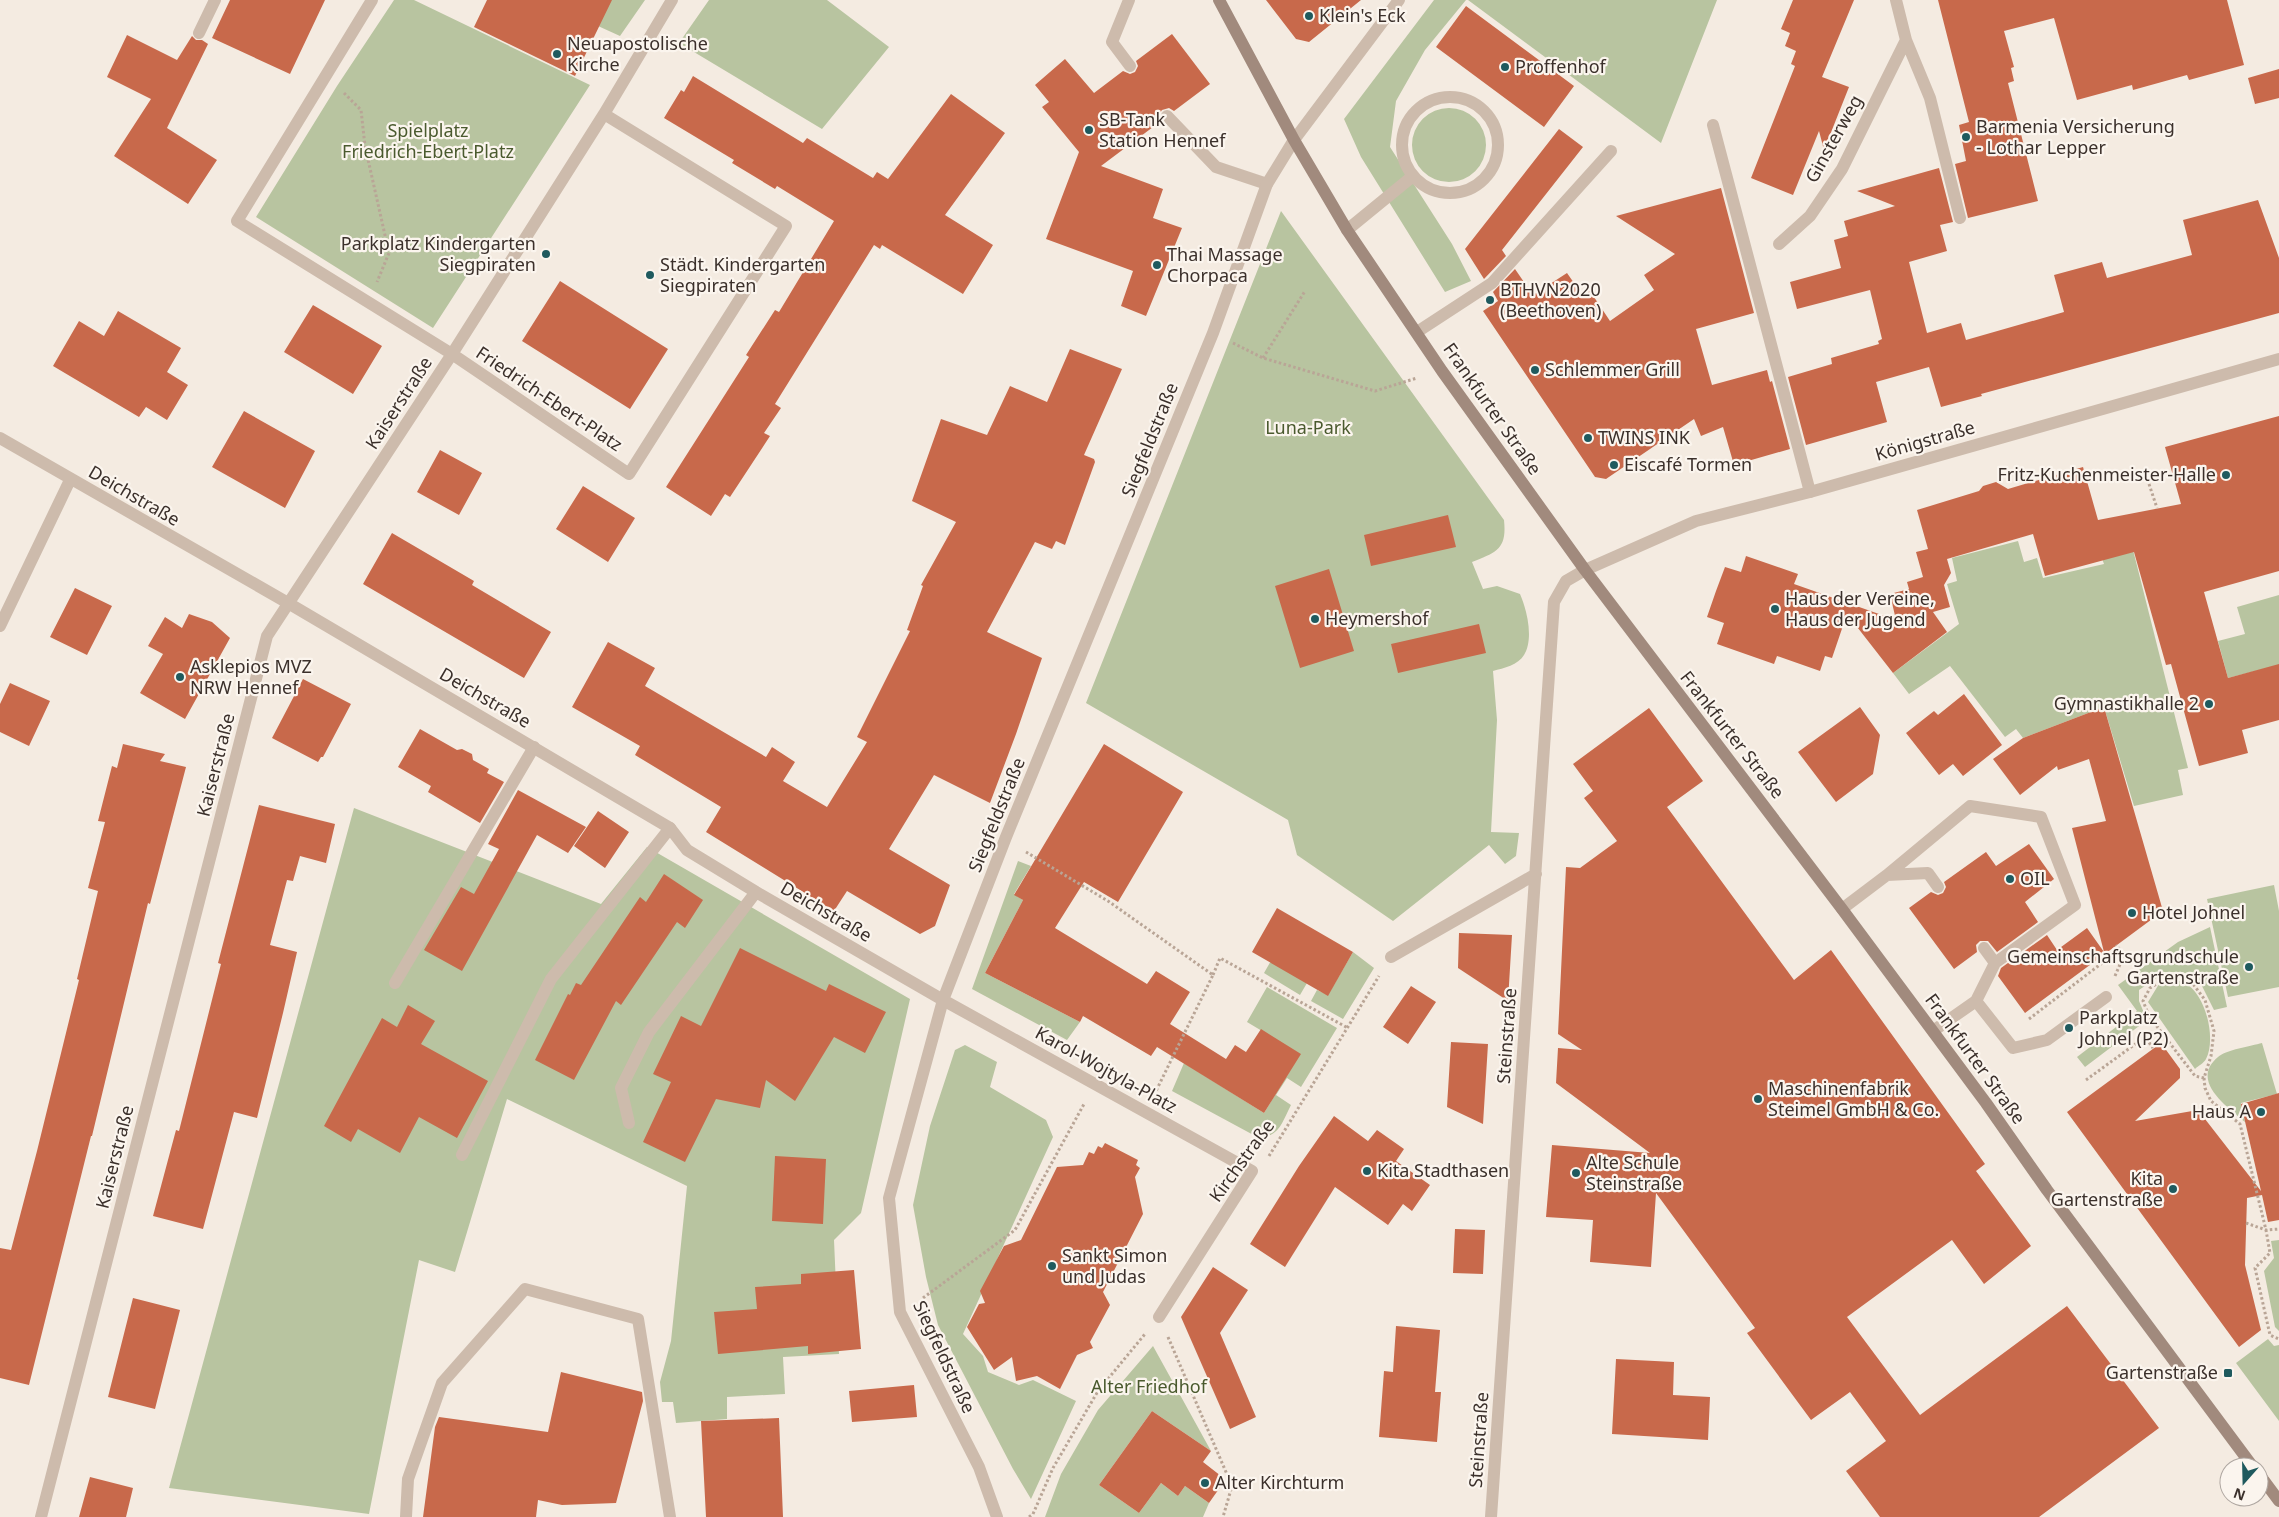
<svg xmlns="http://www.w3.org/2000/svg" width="2279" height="1517" font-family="'Noto Sans',sans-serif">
<rect width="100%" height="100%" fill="#f4ebe1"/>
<path fill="#b8c4a0" d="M394 0H414L590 85 433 328 256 217 337 86Z
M611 0H645L620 36 598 26Z
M709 0H827L889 47 822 129 679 43Z
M1434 0H1466L1425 50 1396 101 1390 147 1452 244 1471 281 1445 292 1361 157 1344 119Z
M1468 0H1717L1661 143Z
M1412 145a37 37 0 1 1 74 0a37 37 0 1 1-74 0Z
M1281 211 1504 520C1507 549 1497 552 1472 562L1483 589 1497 586 1520 594C1527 610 1534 639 1524 655 1518 665 1504 668 1493 671L1497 720 1491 832 1519 833 1516 856 1505 864 1489 845 1393 921 1297 855 1288 820 1086 703Z
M2018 541 2024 562 2037 558 2043 578 2104 564 2099 550 2131 542 2188 768 2178 770 2183 795 2134 806 2104 707 2023 738 2016 729 2005 737 1950 666 1909 694 1893 673 1959 624 1947 584 1957 581 1952 558Z
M2279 595V665L2228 678 2218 641 2245 634 2237 607Z
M354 808 601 904 647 847 910 999 861 1213 834 1240 839 1354 783 1357 785 1394 727 1397V1419L676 1423 673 1402H662L660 1382 671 1341 687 1186 507 1099 455 1272 419 1260 369 1514 169 1488Z
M1018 861 1031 866 1014 894 1023 900 985 973 1080 1022 1067 1040 972 989Z
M2274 885 2279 911V987L2228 997 2207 899Z
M2210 927 2227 1007 2214 1010 2200 982 2183 972H2165L2139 990V1001L2147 1020 2085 1067 2077 1057 2137 1011 2118 985 2178 942Z
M1280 945 1307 983 1300 995 1264 973Z
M1353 952 1374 968 1343 1019 1311 1001 1317 990 1328 995Z
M2169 980C2172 980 2177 980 2180 981 2205 988 2217 1038 2206 1059 2204 1063 2198 1066 2195 1069L2148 1002 2159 984Z
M1267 987 1337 1028 1301 1087 1287 1078 1276 1095 1291 1105C1282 1122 1280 1136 1259 1138L1172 1091 1184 1063 1264 1113 1300 1054 1247 1022Z
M2262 1043 2277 1094 2241 1103 2245 1122C2228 1107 2189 1081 2218 1057 2226 1050 2251 1046 2262 1043Z
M965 1045 997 1062 990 1087 1046 1120 1053 1137 963 1334 983 1356 988 1372 1019 1385 1033 1380 1076 1401 1031 1499 1013 1469 938 1325 926 1277 913 1205 930 1126 955 1050Z
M2279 1240V1331L2275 1327 2264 1271 2274 1258 2271 1241Z
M2268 1339 2274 1346 2279 1345V1421L2236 1363Z
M1153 1346 1211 1451 1152 1411 1099 1485 1139 1513 1161 1483 1178 1496 1185 1486 1209 1503 1203 1517H1045L1061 1474 1098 1410Z"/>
<path fill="#c8694b" d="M230 0H325L290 74 212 38Z
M487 0H612L575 76 474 27Z
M1266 0H1361L1309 42 1296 39Z
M1793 0H1854L1822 77 1849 87 1824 150 1819 131 1793 195 1751 178 1795 66 1791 64 1796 51 1785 46 1790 33 1781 29Z
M1938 0H2227L2244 65 2189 80 2187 75 2133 90 2132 85 2077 100 2054 18 2004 31 2014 67 2011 68 2014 81 2008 83 2038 201 1968 218 1955 164 1966 161 1959 125 1969 122Z
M1466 6 1574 86 1544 127 1436 47Z
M1172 34 1210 84 1174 111 1169 108 1162 110 1159 114 1161 121 1101 166 1163 189 1153 218 1182 228 1146 316 1121 306 1133 271 1046 239 1079 152 1042 107 1049 102 1035 85 1065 59 1094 93 1123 71 1130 74 1135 72 1138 66 1136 61Z
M127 35 177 60 192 36 196 40H202L208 44 167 128 217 160 188 204 114 156 151 99 107 77Z
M2279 69V98L2255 104 2248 78Z
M693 76 803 143 807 138 873 178 877 172 888 179 951 94 1005 133 945 215 993 245 963 294 882 245 880 249 874 245 775 404 781 408 764 433 770 436 730 497 725 494 711 516 666 487 749 357 746 355 775 310 779 312 834 221 777 186 775 189 732 163 734 160 664 118 681 90 684 92Z
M1559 129 1583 147 1502 250 1506 256 1484 279 1465 249Z
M1939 168 1953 222 1940 225 1947 251 1909 262 1927 333 1961 323 1966 340 2064 312 2054 275 2102 262 2107 278 2192 255 2183 220 2258 200 2279 258V313L1981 394 1982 396 1941 407 1929 367 1876 382 1887 422 1806 445 1788 377 1832 364 1831 358 1879 344 1878 341 1882 339 1870 290 1797 309 1790 282 1841 268 1834 240 1848 236 1844 221 1895 206 1857 191Z
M1721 188 1754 313 1696 329 1712 385 1767 370 1770 382 1772 381 1790 449 1734 465 1723 427 1701 436 1694 419 1606 479 1595 477 1483 311 1498 301 1493 292 1515 269 1533 295 1567 273 1581 293 1588 288 1610 321 1654 290 1644 275 1675 254 1616 216Z
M560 281 668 349 630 409 522 341Z
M313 305 382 346 353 394 284 352Z
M118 311 181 348 167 372 188 385 167 420 146 407 139 417 53 366 79 321 104 336Z
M1070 349 1122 369 1084 455 1094 459 1095 462 1065 545 1056 541 1052 549 1035 542 987 632 1042 658 1016 734 990 803 934 775 889 849 950 885 935 926 920 934 847 891 834 911 706 832 721 807 635 755 640 746 572 707 608 642 655 668 645 686 766 757 772 747 795 762 783 781 827 807 867 742 857 737 910 631 907 630 923 586 921 585 956 522 912 501 941 419 987 435 1010 386 1047 402Z
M244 411 315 451 285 508 212 467Z
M2279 416V571L2204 592 2228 678 2279 664V720L2242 730 2248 753 2199 766 2171 664 2166 665 2134 552 2045 576 2033 534 1947 559 1951 573 1944 585 1950 607 1933 612 1947 632 1893 673 1847 614 1832 658 1825 656 1820 671 1777 656 1774 664 1717 644 1724 623 1707 617 1716 591 1725 567 1741 572 1746 556 1798 574 1794 584 1896 620 1890 594 1909 589 1907 582 1923 577 1916 552 1928 549 1917 510 1979 491 1983 486 1996 482 2008 489 2083 467 2098 520 2181 504 2165 447Z
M440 450 482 473 459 515 417 492Z
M583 486 635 518 608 562 556 529Z
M1448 515 1456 547 1371 566 1364 535Z
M392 533 474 581 472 585 551 632 524 678 363 584Z
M1329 569 1354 651 1300 668 1275 586Z
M75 588 112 606 87 655 50 637Z
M189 614 212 622 230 638 185 719 140 693 163 654 148 646 165 617 182 628Z
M1479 624 1486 653 1398 673 1391 644Z
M303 679 351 704 323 757H321L318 762 272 738Z
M10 683 50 701 29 746 0 732V704Z
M1964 694 2002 745 1963 776 1953 764 1939 775 1906 733 1934 711 1938 715Z
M1860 707 1880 735 1873 774 1836 802 1798 752Z
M2104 707 2163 911 2025 1013 1998 976 2001 968 2047 935 2057 950 2087 928 2104 952 2072 828 2106 821 2089 759 2058 770 2057 766 2020 795 1993 759 2023 738Z
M1649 708 1703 781 1667 807 1794 980 1831 950 1985 1164 1976 1171 2031 1246 1984 1284 1952 1240 1847 1317 1920 1415 2067 1306 2159 1428 2039 1517H1880L1846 1471 1886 1441 1850 1392 1811 1420 1747 1333 1755 1328 1656 1193 1651 1267 1590 1262 1593 1220 1546 1217 1552 1145 1650 1153 1556 1083 1558 1048 1582 1050 1558 1034 1566 867 1580 868 1617 841 1584 798 1593 791 1573 764Z
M420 729 457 750 462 749 472 754 473 760 489 769 487 773 504 782 480 823 428 792 431 786 398 767Z
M123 744 165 754 160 761 186 767 150 904 148 903 92 1136H91L29 1385 0 1378V1248L11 1250 37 1151 79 980 77 979 98 891 88 888 105 822 98 821 112 766 117 768Z
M1104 744 1183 792 1118 902 1084 882 1055 928 1147 984 1156 971 1190 992 1170 1024 1226 1059 1235 1045 1246 1052 1261 1029 1301 1054 1264 1113 1157 1047 1151 1056 1083 1016 1080 1022 985 973 1023 900 1014 895Z
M518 790 586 827 568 853 537 835 462 971 424 950 461 887 474 894 499 849 488 844Z
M259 805 335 824 326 863 300 856 293 881 287 880 270 945 297 952 283 1013 257 1118 234 1112 203 1229 153 1216 176 1130 179 1131 221 964 218 963Z
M598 811 629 832 605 868 574 846Z
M2029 844 2054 879 2025 902 2038 922 1997 952 1988 941H1980L1976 945 1977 952 1954 969 1909 908 1931 892 1938 895 1943 893 1946 887 1944 882 1986 852 1996 866Z
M664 874 703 900 685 928 677 922 621 1005 616 1001 574 1080 535 1060 568 994 570 995 576 983 581 985 640 897 646 902Z
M1277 908 1353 952 1328 996 1252 952Z
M1459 933 1512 935 1508 1001 1458 968Z
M740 948 826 991 829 984 886 1012 865 1053 834 1037 795 1101 766 1080 760 1108 716 1099 685 1162 643 1142 671 1082 653 1074 681 1016 701 1026Z
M1411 986 1436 1002 1408 1044 1383 1027Z
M408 1005 435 1021 421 1044 488 1081 457 1138 419 1117 400 1153 358 1129 351 1142 324 1126 382 1018 397 1027Z
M1451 1042 1488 1044 1483 1124 1447 1107Z
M2161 1043 2180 1069V1078L2135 1121 2198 1110 2261 1191 2241 1104 2279 1093V1220L2268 1222 2262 1195 2247 1198 2245 1265 2261 1330 2239 1347 2067 1112Z
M1334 1116 1368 1141 1377 1130 1404 1149 1396 1161 1430 1185 1412 1211 1403 1204 1388 1225 1335 1187 1285 1267 1250 1244 1299 1166Z
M1105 1143 1138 1160 1136 1165 1140 1168 1135 1177 1143 1214 1103 1292 1110 1305 1090 1342 1093 1348 1077 1355 1060 1389 1037 1376 1016 1381 1012 1357 994 1370 967 1327 979 1304 985 1303 980 1291 1004 1246 1021 1240 1057 1167 1083 1165 1089 1152 1094 1154 1098 1146 1102 1148Z
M775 1156 826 1159 823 1224 772 1221Z
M1455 1229 1485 1230 1483 1274 1453 1273Z
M1213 1267 1248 1290 1220 1333 1256 1417 1230 1429 1181 1317Z
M854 1270 861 1349 808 1354V1346L718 1354 714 1312 757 1309 755 1287 801 1284V1274Z
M133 1298 180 1310 155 1409 108 1397Z
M1396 1326 1440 1330 1435 1392H1441L1437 1442 1379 1437 1384 1371 1393 1372Z
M1616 1359 1674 1362 1673 1395 1710 1397 1708 1440 1612 1434Z
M561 1372 642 1392 643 1401 616 1503 562 1505 538 1500 536 1517H423L435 1427 439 1417 548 1432Z
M914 1385 917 1417 852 1422 849 1391Z
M1152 1411 1211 1451 1203 1462 1221 1476V1486L1209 1503 1185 1486 1178 1496 1161 1483 1139 1513 1099 1485Z
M779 1418 783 1517H706L701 1421Z
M90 1477 133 1488 126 1517H79Z"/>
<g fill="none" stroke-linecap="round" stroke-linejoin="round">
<path stroke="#b9a596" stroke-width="3" stroke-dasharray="2.5 2.5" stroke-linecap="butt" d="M344 93 361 110 365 146 389 253 377 282
M1233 343 1263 358 1375 391 1417 378
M1263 358 1305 291
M2149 484 2157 508
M1026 852 1108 901 1213 975 1156 1091
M1213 975 1220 958 1348 1028
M2115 976 2124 955 2116 945
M2029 1019 2119 950
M2204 1078 2195 1076 2149 1016 2143 1001 2150 988 2170 976 2190 980 2205 1000 2214 1031 2211 1056 2204 1078 2205 1088 2211 1101 2240 1124 2266 1230 2270 1253 2255 1268 2270 1335 2279 1339
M2086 1080 2145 1037 2153 1048
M1269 1156 1379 976
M2246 1223 2266 1230 2279 1229
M923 1298 1015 1230 1084 1104
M1168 1337 1232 1486 1223 1517
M1029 1517 1033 1514 1053 1468 1098 1391 1145 1334"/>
<path stroke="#cdbbac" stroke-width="12" d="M1129 0 1112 42 1130 66
M199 33 215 0
M1402 145a48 48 0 1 1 96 0a48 48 0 1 1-96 0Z
M1167 116 1216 167 1267 184
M1713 125 1810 492
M1347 230 1413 176
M1417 332 1492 283 1611 151
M1887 875 1970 806 2041 817 2075 905 1995 963 1976 1001 1933 1031
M1842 909 1887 875 1928 873 1938 887
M1984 948 1995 963
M395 983 534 747
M1976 1001 2013 1048 2047 1040 2106 997
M462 1155 551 979 670 828
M406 1517 408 1479 442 1383 525 1289 638 1319 670 1517"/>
<path stroke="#cdbbac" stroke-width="12" d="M372 0 237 221 452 354 629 474 786 226 604 114
M1906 40 1930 98 1960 218
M1779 244 1810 216 1842 169 1906 40 1896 0
M0 438 288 603 670 828 687 850 756 892 943 1000 1252 1171 1159 1317
M0 626 70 480
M1391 957 1536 874
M629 1123 621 1088 649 1032 756 892
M41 1517 267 636 452 354 604 114 672 0
M997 1517 979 1467 900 1312 889 1198 943 1000 1006 837 1213 333 1267 184 1294 140
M1491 1517 1554 602 1566 581 1585 570 1696 521 1810 492 2279 359"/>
<path stroke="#cdbbac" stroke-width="12" d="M1294 140 1399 0"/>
<path stroke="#a18a7d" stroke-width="12" d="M1219 0 1294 140 1347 230 1442 371 1585 570 1842 909 1986 1103 2047 1190 2253 1467
M2259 1474 2279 1501"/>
</g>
<g fill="#1f5a5e" stroke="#fbf5ee" stroke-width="2">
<circle cx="1309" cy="16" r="5"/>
<circle cx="557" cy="54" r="5"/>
<circle cx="1505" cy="67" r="5"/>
<circle cx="1089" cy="130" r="5"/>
<circle cx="1966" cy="137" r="5"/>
<circle cx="546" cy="254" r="5"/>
<circle cx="1157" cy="265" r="5"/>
<circle cx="650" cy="275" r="5"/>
<circle cx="1490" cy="300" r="5"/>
<circle cx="1535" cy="370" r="5"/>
<circle cx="1588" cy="438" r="5"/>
<circle cx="1614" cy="465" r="5"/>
<circle cx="2226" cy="475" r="5"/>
<circle cx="1775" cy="609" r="5"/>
<circle cx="1315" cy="619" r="5"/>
<circle cx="180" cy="677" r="5"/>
<circle cx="2209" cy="704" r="5"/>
<circle cx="2010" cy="879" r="5"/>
<circle cx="2132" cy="913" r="5"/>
<circle cx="2249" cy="967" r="5"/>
<circle cx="2069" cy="1028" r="5"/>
<circle cx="1758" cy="1099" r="5"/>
<circle cx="2261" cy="1112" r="5"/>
<circle cx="1367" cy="1171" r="5"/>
<circle cx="1576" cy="1173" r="5"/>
<circle cx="2173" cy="1189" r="5"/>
<circle cx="1052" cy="1266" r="5"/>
<rect x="2223" y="1368" width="10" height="10" rx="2.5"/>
<circle cx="1205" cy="1483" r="5"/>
</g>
<g text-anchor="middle" stroke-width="4.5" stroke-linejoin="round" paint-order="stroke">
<g font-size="18" fill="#3b302b" stroke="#fbf5ee" text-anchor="start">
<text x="1319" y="22">Klein's Eck</text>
<text x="567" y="50">Neuapostolische<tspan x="567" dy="21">Kirche</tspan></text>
<text x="1515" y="73">Proffenhof</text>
<text x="1099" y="126">SB-Tank<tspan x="1099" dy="21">Station Hennef</tspan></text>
<text x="1976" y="133">Barmenia Versicherung<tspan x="1976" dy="21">- Lothar Lepper</tspan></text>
<text x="536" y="250" text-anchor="end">Parkplatz Kindergarten<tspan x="536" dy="21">Siegpiraten</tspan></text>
<text x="1167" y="261">Thai Massage<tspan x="1167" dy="21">Chorpaca</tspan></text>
<text x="660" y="271">Städt. Kindergarten<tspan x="660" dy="21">Siegpiraten</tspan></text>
<text x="1500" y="296">BTHVN2020<tspan x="1500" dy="21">(Beethoven)</tspan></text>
<text x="1545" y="376">Schlemmer Grill</text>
<text x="1598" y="444">TWINS INK</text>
<text x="1624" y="471">Eiscafé Tormen</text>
<text x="2216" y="481" text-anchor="end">Fritz-Kuchenmeister-Halle</text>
<text x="1785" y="605">Haus der Vereine,<tspan x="1785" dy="21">Haus der Jugend</tspan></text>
<text x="1325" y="625">Heymershof</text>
<text x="190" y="673">Asklepios MVZ<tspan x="190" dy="21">NRW Hennef</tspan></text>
<text x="2199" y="710" text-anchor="end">Gymnastikhalle 2</text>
<text x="2020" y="885">OIL</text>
<text x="2142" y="919">Hotel Johnel</text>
<text x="2239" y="963" text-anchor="end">Gemeinschaftsgrundschule<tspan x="2239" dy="21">Gartenstraße</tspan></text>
<text x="2079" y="1024">Parkplatz<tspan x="2079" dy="21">Johnel (P2)</tspan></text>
<text x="1768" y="1095">Maschinenfabrik<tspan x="1768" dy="21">Steimel GmbH &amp; Co.</tspan></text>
<text x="2251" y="1118" text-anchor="end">Haus A</text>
<text x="1586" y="1169">Alte Schule<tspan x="1586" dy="21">Steinstraße</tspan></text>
<text x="1377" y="1177">Kita Stadthasen</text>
<text x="2163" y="1185" text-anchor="end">Kita<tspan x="2163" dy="21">Gartenstraße</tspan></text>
<text x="1062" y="1262">Sankt Simon<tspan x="1062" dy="21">und Judas</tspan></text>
<text x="2218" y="1379" text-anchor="end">Gartenstraße</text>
<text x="1215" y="1489">Alter Kirchturm</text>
</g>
<g font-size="18" fill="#4a5a2e" stroke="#fbf5ee">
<text x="428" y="137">Spielplatz<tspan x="428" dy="21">Friedrich-Ebert-Platz</tspan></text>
<text x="1308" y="434">Luna-Park</text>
<text x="1149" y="1393">Alter Friedhof</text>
</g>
<g font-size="18" fill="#3b302b" stroke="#fbf5ee">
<text transform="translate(1834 139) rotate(-61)" y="6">Ginsterweg</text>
<text transform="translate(549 399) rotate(34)" y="6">Friedrich-Ebert-Platz</text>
<text transform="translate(399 403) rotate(-57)" y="6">Kaiserstraße</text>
<text transform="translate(1492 409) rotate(55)" y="6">Frankfurter Straße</text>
<text transform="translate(1150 440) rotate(-68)" y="6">Siegfeldstraße</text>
<text transform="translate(1925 441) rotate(-16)" y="6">Königstraße</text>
<text transform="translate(134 496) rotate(30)" y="6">Deichstraße</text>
<text transform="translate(485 698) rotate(30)" y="6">Deichstraße</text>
<text transform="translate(1732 735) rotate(52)" y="6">Frankfurter Straße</text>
<text transform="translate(216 765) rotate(-76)" y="6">Kaiserstraße</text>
<text transform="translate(997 815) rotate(-68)" y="6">Siegfeldstraße</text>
<text transform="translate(826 912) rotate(30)" y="6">Deichstraße</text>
<text transform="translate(1507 1036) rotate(-86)" y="6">Steinstraße</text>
<text transform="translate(1975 1059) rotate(54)" y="6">Frankfurter Straße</text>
<text transform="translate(1106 1070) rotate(29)" y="6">Karol-Wojtyla-Platz</text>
<text transform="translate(115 1157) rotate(-76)" y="6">Kaiserstraße</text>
<text transform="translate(1242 1161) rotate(-54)" y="6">Kirchstraße</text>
<text transform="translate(944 1357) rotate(65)" y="6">Siegfeldstraße</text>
<text transform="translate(1479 1440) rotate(-86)" y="6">Steinstraße</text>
</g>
</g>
<g transform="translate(2244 1482) rotate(200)"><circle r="24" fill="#fbf5ee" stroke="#aea6a0"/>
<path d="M0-4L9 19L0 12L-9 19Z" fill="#1f5a5e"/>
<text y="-8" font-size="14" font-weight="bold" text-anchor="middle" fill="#3b302b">N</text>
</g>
</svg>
